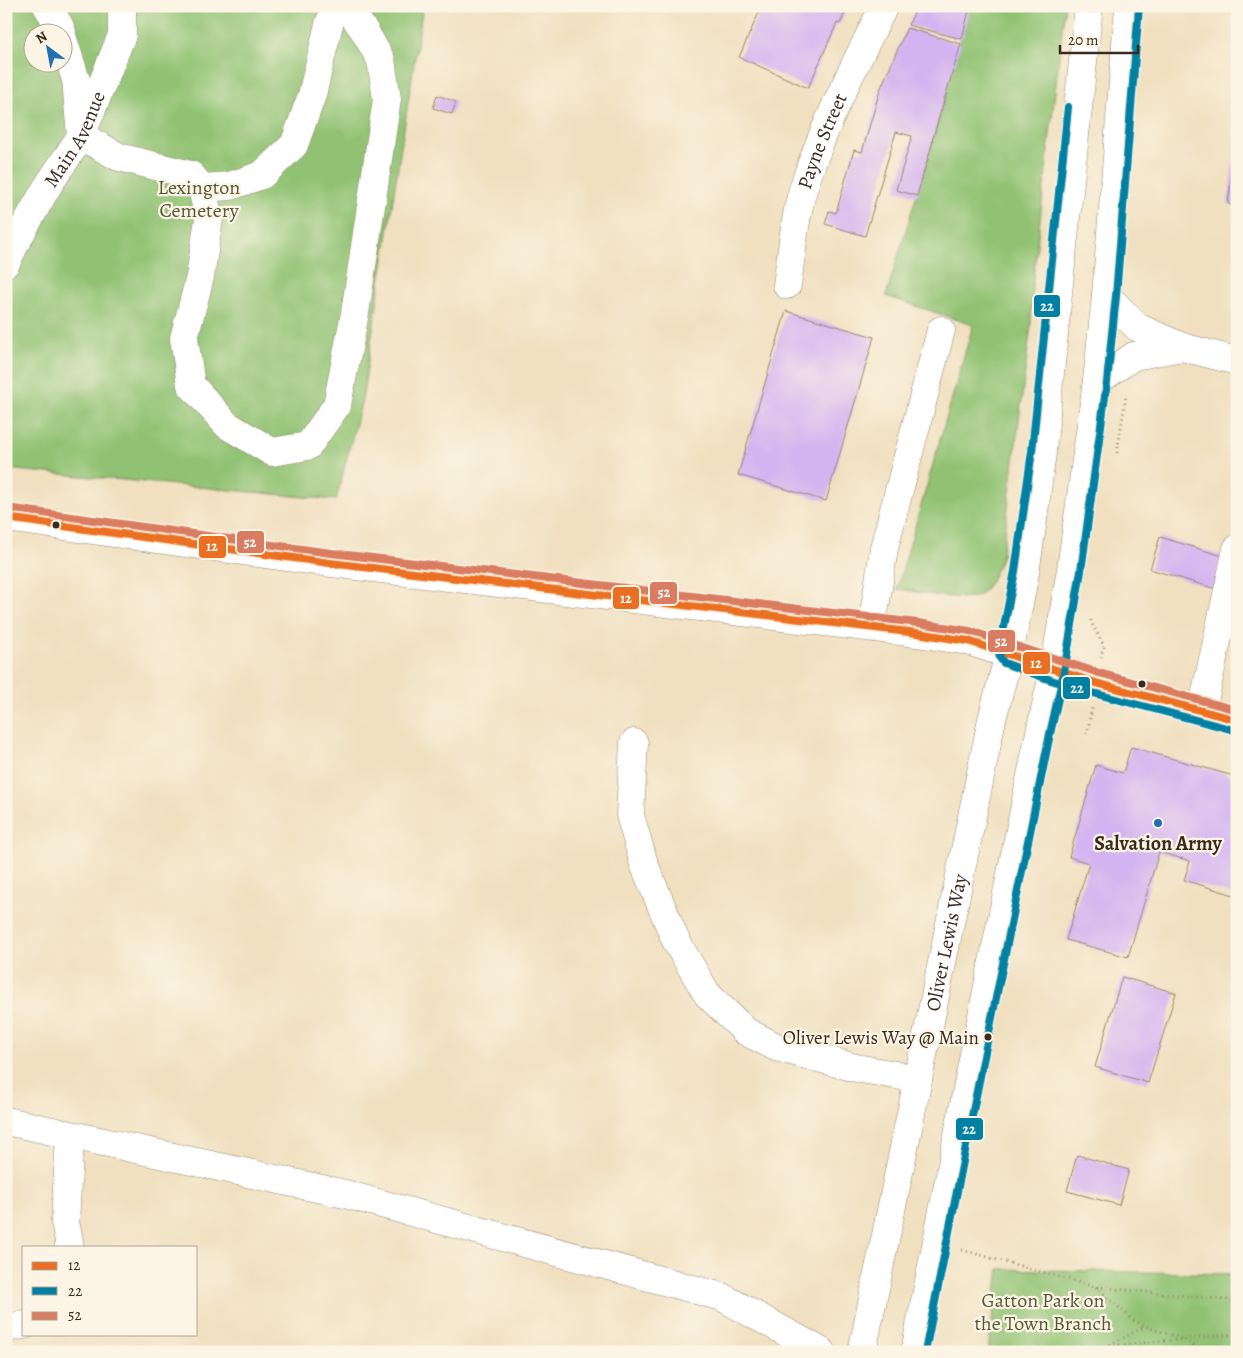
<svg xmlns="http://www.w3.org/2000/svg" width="1243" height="1358" font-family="Alegreya,serif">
<rect width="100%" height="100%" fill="#fcf5e5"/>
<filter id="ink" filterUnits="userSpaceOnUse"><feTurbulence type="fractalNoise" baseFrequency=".02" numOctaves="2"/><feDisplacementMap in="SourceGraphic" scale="10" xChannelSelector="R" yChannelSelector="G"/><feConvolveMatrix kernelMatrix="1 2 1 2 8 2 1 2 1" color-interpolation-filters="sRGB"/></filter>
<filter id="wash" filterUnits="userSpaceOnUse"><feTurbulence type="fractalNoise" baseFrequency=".0096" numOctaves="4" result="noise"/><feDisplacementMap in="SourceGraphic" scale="20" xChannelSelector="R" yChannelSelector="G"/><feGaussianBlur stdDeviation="1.12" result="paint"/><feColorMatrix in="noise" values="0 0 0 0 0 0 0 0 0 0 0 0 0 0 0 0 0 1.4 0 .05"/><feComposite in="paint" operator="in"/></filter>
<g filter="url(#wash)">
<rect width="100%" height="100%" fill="#f0e0c0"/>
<path fill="#91c273" stroke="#667648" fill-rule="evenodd" d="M6 6H423L362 400 336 500 6 469ZM32 32H62V62H32Z
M970 6H1065L1032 288 1031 325 1002 555C997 567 990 588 979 595 966 603 913 591 897 589L973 325 886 296 933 141Z
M999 1269 1237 1274V1352H988Z"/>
<g id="blocks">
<path fill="#d4b4f0" d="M762 6H848L840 24 837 23 808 88 739 57Z
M918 6H970L962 39 908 25Z
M907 28 961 44 932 141H933L917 196 896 190 912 136 896 132 865 236 825 224 829 211 836 213 854 150 862 152 880 90Z
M437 95 456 102 452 114 433 108Z
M1236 140H1237V205L1228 204Z
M786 311 874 337 826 501 738 475Z
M1160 537 1226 557 1216 589 1150 569Z
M1131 747 1237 777 1233 793 1237 794V896L1184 880 1190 861 1159 852 1128 957 1066 940 1089 863 1069 857 1096 765 1123 773Z
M1122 977 1176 993 1148 1083 1095 1067Z
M1077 1155 1129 1170 1119 1205 1067 1191Z"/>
</g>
</g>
<g filter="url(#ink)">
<use href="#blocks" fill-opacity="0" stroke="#96856f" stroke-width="1"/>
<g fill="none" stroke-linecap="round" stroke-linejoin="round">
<g stroke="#96856f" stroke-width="29">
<g id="minor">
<path d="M47 6 59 25 62 32"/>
<path d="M62 36 76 80 81 136 119 157 191 175 202 188 209 219 200 277 184 338 191 385 227 425 272 452 308 446 337 405 355 313 387 99 381 60 365 32 347 6"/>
<path d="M202 188 230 186 262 175 294 145 312 95 329 24 336 6"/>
<path id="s1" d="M6 263 17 240 47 187 81 136 122 35V6"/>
<path id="s2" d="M787 285C792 252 795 211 806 180 826 120 856 63 884 6"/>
<path d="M872 627 884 548 941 330"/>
<path d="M1202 710 1237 549"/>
<path d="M634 743 630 815 644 864 676 941 707 994 745 1031 776 1047 856 1068 918 1079"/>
<path d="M6 1121 345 1194 722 1297 822 1352"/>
<path d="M69 1247V1240L65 1222 70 1136"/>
<path d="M6 1328 24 1325"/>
</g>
</g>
<g stroke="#96856f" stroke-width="29">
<g id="major">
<path d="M1106 295 1137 327 1182 347 1237 361"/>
<path d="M1097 381 1134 356 1182 347"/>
<path d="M6 518 330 563 917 633 968 641 1096 683 1237 720"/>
<path id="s3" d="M862 1352 992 719 1009 654 1025 573 1033 520 1042 452 1060 274 1089 6"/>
<path d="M915 1352 968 1084 1040 732 1054 670 1071 569 1097 381 1106 295 1129 6"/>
</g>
</g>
<path stroke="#96856f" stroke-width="3" stroke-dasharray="1 4" stroke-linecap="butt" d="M1117 453 1126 395
M1091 620 1092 624 1104 646 1101 657
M1087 734 1092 708
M962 1250 1096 1287 1237 1301
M1096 1287 1133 1320 1145 1326 1182 1339 1206 1352
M1110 1345 1144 1327
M1070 1352 1077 1349 1237 1334"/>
<use href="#minor" stroke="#fff" stroke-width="28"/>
<use href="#major" stroke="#fff" stroke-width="28"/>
<g stroke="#fcf5e5" stroke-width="11">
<path id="bus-1" d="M6 518 330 563 917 633 968 641 1096 683 1237 720"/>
</g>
<g stroke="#fcf5e5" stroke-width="11">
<path id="bus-2" d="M1068 107 1032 451 1015 571 999 652 1000 658 1004 663 1051 680 1093 693 1234 730
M925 1352 978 1086 1050 734 1064 672 1081 571 1107 382 1116 296 1139 7"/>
</g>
<g stroke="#fcf5e5" stroke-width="11">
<path id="bus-3" d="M7 508 331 553 918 623 970 631 1099 673 1237 710"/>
</g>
<use href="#bus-1" stroke="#eb6f22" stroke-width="8"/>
<use href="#bus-2" stroke="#0081a4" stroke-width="8"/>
<use href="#bus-3" stroke="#d97c61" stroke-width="8"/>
</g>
</g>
<g fill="#3b2a1e" stroke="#fcf5e5" stroke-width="2">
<circle cx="56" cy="525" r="4.5"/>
<circle cx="1142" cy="684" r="4.5"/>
<circle cx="988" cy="1037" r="4.5"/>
</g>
<circle fill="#1f6fb2" stroke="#fcf5e5" stroke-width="2" cx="1158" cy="823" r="5"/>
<g text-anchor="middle" stroke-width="4.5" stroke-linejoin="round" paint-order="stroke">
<g font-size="19" fill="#3b2a1e" stroke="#fcf5e5" text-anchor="end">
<text x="979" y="1044">Oliver Lewis Way @ Main</text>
</g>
<g font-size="20" fill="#3b2a1e" stroke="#fcf5e5">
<text dy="7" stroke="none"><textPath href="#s1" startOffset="142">Main Avenue</textPath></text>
<text dy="7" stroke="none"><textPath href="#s2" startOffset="149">Payne Street</textPath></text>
<text dy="7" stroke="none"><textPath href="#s3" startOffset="418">Oliver Lewis Way</textPath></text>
</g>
<g font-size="20" fill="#555838" stroke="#fcf5e5">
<text x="199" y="194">Lexington<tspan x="199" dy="23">Cemetery</tspan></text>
<text x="1043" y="1307">Gatton Park on<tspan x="1043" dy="23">the Town Branch</tspan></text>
</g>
<g font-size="20" font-weight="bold" fill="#3b2a1e" stroke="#fcf5e5">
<text x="1158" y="850">Salvation Army</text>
</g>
</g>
<g stroke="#fcf5e5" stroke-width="2">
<rect x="1033" y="294" width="28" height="24" rx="5" fill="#0081a4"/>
<rect x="236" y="530" width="29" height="24" rx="5" fill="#d97c61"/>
<rect x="198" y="535" width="29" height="24" rx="5" fill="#eb6f22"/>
<rect x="649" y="581" width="29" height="24" rx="5" fill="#d97c61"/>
<rect x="612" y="586" width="28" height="24" rx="5" fill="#eb6f22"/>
<rect x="987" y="629" width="29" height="24" rx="5" fill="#d97c61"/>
<rect x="1022" y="651" width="29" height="24" rx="5" fill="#eb6f22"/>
<rect x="1062" y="676" width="29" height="24" rx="5" fill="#0081a4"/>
<rect x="955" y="1117" width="29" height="24" rx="5" fill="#0081a4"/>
</g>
<g font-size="14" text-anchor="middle" font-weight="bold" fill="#fff">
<text x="1047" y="311">22</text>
<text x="250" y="547">52</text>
<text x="212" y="551">12</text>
<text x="664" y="597">52</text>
<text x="626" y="603">12</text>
<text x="1001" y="646">52</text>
<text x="1036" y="668">12</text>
<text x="1077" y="693">22</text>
<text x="969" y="1134">22</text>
</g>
<rect width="1243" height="1358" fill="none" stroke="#fcf5e5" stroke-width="25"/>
<rect x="22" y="1246" width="175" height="90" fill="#fcf5e5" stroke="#afa495"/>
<rect x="32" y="1262" width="25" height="8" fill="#eb6f22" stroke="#afa495"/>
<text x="68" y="1270" font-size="15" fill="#3b2a1e">12</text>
<rect x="32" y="1287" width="25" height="8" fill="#0081a4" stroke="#afa495"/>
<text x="68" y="1296" font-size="15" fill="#3b2a1e">22</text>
<rect x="32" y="1312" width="25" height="8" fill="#d97c61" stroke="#afa495"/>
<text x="68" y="1320" font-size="15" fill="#3b2a1e">52</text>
<g transform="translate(48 48) rotate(328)"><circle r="24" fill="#fcf5e5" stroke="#afa495"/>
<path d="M0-4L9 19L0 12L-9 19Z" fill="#1f6fb2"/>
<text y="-8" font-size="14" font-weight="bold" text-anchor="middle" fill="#3b2a1e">N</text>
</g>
<path d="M1060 45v8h78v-8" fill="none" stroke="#3b2a1e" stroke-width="2.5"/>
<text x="1068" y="45" font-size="15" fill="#3b2a1e" stroke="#fcf5e5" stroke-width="4" paint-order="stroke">20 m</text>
</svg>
